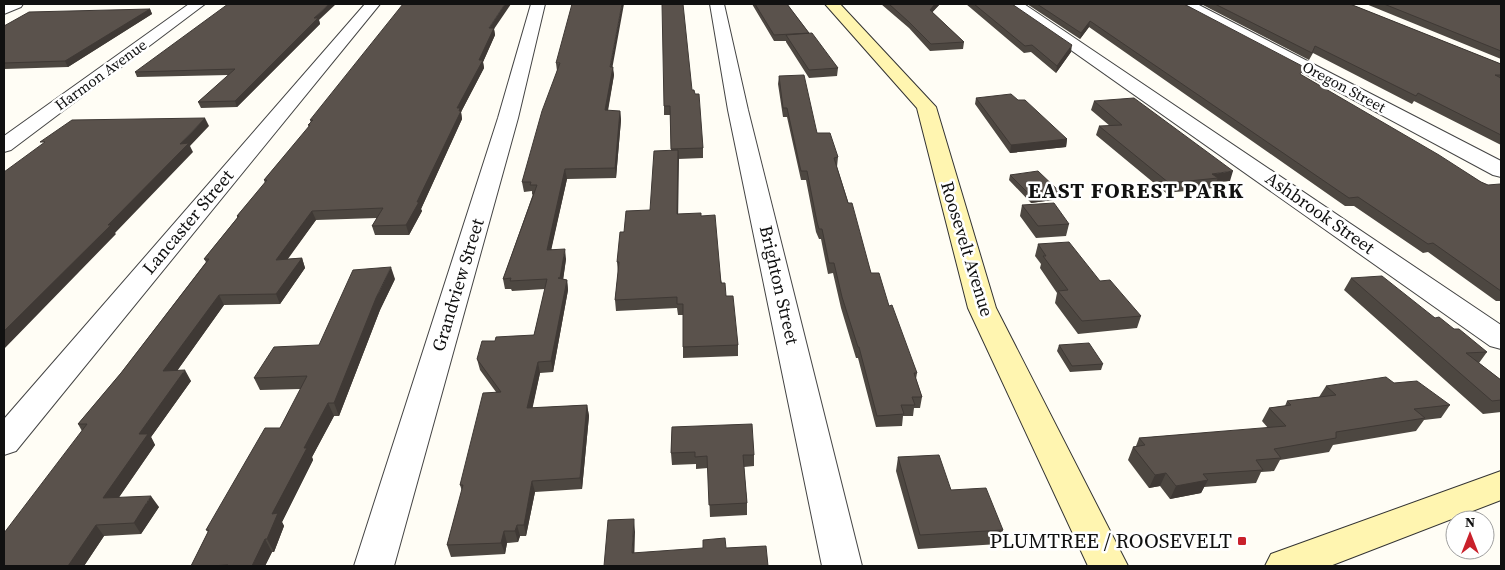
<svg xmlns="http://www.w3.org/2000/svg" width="1505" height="570" font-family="'Source Serif 4',serif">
<rect width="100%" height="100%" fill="#fffdf5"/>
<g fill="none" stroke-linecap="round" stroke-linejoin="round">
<g stroke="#444" stroke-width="2">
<path id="street" d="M4 4H23L21 7 4 14Z
M189 4H205L11 150 4 152V136Z
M365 4H380L16 451 4 455V419Z
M531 4H545L518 118 394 566H354L498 118Z
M710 4H724L748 110 862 566H822L728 110Z
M1008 4H1024L1501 325V349L1490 346 1010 7Z
M1179 4H1197L1501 161V177L1493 175 1181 7Z"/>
</g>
<g stroke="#333" stroke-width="2">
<path id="secondary" d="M825 4H840L936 107 996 308 1128 566H1088L968 308 917 108Z
M1501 471V500L1330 566H1265L1271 554Z"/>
</g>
<use href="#street" fill="#fff" fill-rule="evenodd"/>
<use href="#secondary" fill="#fff5b0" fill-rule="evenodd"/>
</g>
<path fill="#4d4741" d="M752 4H787L809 33 838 68 837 76 809 78 786 42V41H774Z
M881 4H940L932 12 964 42 963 49 930 51 909 28Z
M966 4H1012L1071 52 1056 73 1031 52 1024 53Z
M1027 4H1184L1301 75 1481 182 1488 185H1501V301H1496L1428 252 1423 253 1354 206H1345L1089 27 1080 39Z
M1201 4H1350L1501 64V145L1414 101 1412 104 1313 53 1309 60Z
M1366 4H1501V59Z
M150 9 152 14 68 67 4 69V26Z
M319 20 320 24 237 107 201 108 198 102 229 75 137 77 135 72Z
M494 29 495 35 483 62 484 68 461 112 462 119 421 209 422 211 409 235H375L372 226 377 218 316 220 287 259 302 258 305 268 280 304 224 305 177 371 191 381 151 437 155 445 119 497 159 507 141 534 104 536 84 566H4L82 431 78 424 121 373 206 262 204 259 237 218V216L265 183 264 180 309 127 308 125 311 123 310 120Z
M556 63 612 67 614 75 608 111H620L621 120 616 178 567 179 551 249 566 259 563 279 567 280 568 290 553 372 540 373 532 408 587 405 589 416 582 489 535 492 526 536H520L518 542 507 543 505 554 451 557 447 545 462 491 460 485 496 392 480 370 477 359 495 341 534 335 545 289 512 291 511 289H505L503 279 533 194 532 195V191L524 192 522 182 557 71Z
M779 76 817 133 838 157 837 167 871 273 889 306 917 373 916 379 922 397 920 408H914L913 416H903L902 426 876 427 858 358H856L841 308 833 273 828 274 821 239H819L816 232 806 180H801L787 117H783L778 84Z
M692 90 703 148V158L678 159V214L701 216 726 296 738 345V356L683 358V315H678L677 308 616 311 615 300 618 273 617 262 624 232 650 210 671 150 670 115H664V106Z
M976 98 1018 100 1067 139 1066 147 1010 153 975 104Z
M1094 101 1230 181 1216 182 1214 188 1166 193 1096 135 1099 126H1110L1091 110Z
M1010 175 1061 193 1060 199 1031 203 1009 180Z
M1022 205 1069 224 1066 236 1036 238 1020 216Z
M1038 244 1100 281 1141 316 1137 328 1078 334 1055 303 1057 293 1040 268 1041 264 1035 256Z
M1351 278 1435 318 1454 329 1487 352 1479 363 1501 380V412L1483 414 1344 290Z
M395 279 380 310 339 416H334L312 457 313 460 282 522 284 526 274 552H272L265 566H191L208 532 206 530 280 428 301 389 260 390 254 378 319 345Z
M1059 345 1103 364 1101 370 1070 372 1057 351Z
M1394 383 1450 405 1441 418 1424 420 1416 431 1333 445 1329 452 1280 460 1274 471 1261 472 1256 483 1204 487 1201 493 1170 499 1160 486 1149 488 1128 460 1133 447 1136 446 1139 438 1268 428 1262 421 1269 408 1285 406 1287 401 1319 397 1326 386Z
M672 427 754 455V466L744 467 747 503V515L710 517 708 468 696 469V464L672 465 671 453Z
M898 457 951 490 1003 530 999 544 918 549 896 471Z"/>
<path fill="#3f3935" d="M329 4H336L319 20 320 24 237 107 235 101 314 18Z
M505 4H511L494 29 495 35 483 62 484 68 461 112 462 119 421 209 422 211 409 235 406 225 417 202 457 108 479 60 489 28Z
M622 4H624L611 75 610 67Z
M935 4H940L929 16 930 10Z
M150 9 152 14 68 67 65 61Z
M1090 21 1089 27 1080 39 1081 33Z
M1072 45 1071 52 1056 73 1057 66Z
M613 67 614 75 606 119 605 110Z
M620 111 621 120 616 178 615 168Z
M205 118 209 126 190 146 193 152 115 233 116 234 4 349V331L108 225 180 144Z
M1067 139 1066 147 1010 153 1011 145Z
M678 150 679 159 678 224 677 214Z
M565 169 567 179 549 260 547 250Z
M1233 171 1230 181 1216 182 1218 178 1212 174Z
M1061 193 1060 199 1031 203 1032 197Z
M312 211 316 220 280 270 276 260Z
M565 249 566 259 562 288 560 278Z
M302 258 305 268 280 304 276 294Z
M391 267 395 279 380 310 339 416 334 403 376 298Z
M567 280 568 290 553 372 551 361Z
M219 295 224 305 169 382 163 371Z
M538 362 540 373 530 420 527 408Z
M185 370 191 381 151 437 155 445 111 509 103 498 139 434Z
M328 403 334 416 312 457 313 460 282 522 284 526 274 552 267 539 272 514 304 448Z
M587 405 589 416 582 489 580 478Z
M1166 473 1160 486 1149 488 1155 475Z
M1208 480 1201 493 1170 499 1176 486Z
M532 481 535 492 526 536 524 525Z
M151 496 159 507 141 534 134 523Z
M634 519 635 532 634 566 632 553Z
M96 525 104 536 84 566H68Z
M517 525 520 536 518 542 515 531Z
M504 531 507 543 505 554 501 543Z
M265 539 272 552 265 566H252Z"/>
<path fill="#5a524c" stroke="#3f3935" d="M228 4H329L314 18H318L235 101 198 102 235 69 135 72Z
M403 4H505L489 28H494L479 60H483L457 108H460L459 111H461L417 202H419L406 225 372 226 383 208 312 211 276 260 302 258 276 294 219 295 163 371 185 370 139 434H148L103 498 151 496 134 523 96 525 68 566H4V533L87 424H78L121 373 209 259H204L239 216H237L267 180H264L310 125H308L313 120H310Z
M572 4H622L610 67H613L605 110 620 111 615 168 565 169 547 250 565 249 560 278H558L567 280 551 361 538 362 527 408 587 405 580 478 532 481 524 525H517L515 531H504L501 543 447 545 463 485H460L483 393 501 392 477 359 482 341H495L496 337 534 335 547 279 510 281 511 278 503 279 537 185H530L531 182H522L542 111 560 63H556Z
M662 4H683L692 90H694L695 94H699L703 148 671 149 670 106H664Z
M755 4H787L809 33 774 35Z
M889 4H935L930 10 964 42 931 44 909 22Z
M974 4H1012L1072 45 1057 66 1032 45 1025 46Z
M1037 4H1184L1304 67 1300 74 1439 155 1481 182 1488 185 1500 184 1501 185V291L1433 243 1428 244 1358 197 1349 198 1090 21 1081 33Z
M1215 4H1350L1501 64V75H1495L1501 78V135L1418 93 1416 96 1315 46 1312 53Z
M1384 4H1501V51Z
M150 9 65 61 4 63V26L29 12Z
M812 33 838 68 809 70 786 35Z
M804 75 817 133H830L838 157 834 158 848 203H852L871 273H879L889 306 892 305 917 373H914L922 397H912L915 405H901L904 414 877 416 859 347H858L842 297 834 263H829L822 229H819L817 222 807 171H801L800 167 787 108H783L779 76Z
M1011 94 1018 100H1025L1067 139 1011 145 976 98Z
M1134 98 1233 171 1212 174 1218 178 1169 183 1099 126 1122 125 1094 101Z
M205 118 180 144 189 143 108 225H111L4 331V172L45 142H40L72 120Z
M678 150 677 214 701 213V216L715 215 721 283H725L726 296H733L738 345 683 347V304H677V297L615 300 619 262H617L620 232H624L626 211 650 210 654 151Z
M1038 171 1061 193 1032 197 1010 175Z
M1054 203 1069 224 1038 226 1022 205Z
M1069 242 1100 281 1110 280 1141 316 1082 321 1058 291 1068 290 1043 256H1046L1038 244Z
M391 267 376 298 334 403H328L304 448H307L272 514 278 513 267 539H265L252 566H228V565L209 566H191L209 530H206L265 428H280L307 376 254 378 274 347 319 345 353 270Z
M1382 276 1435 318 1439 317 1454 329H1459L1487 352 1466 353 1501 380V400L1492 401 1351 278Z
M1089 343 1103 364 1072 366 1059 345Z
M1386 377 1394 383 1417 381 1450 405 1414 409 1425 418 1336 432V438L1274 449 1281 458 1256 460 1263 470 1203 474 1208 480 1176 486 1166 473 1155 475 1133 447 1145 445 1139 438 1286 426 1269 408 1291 405 1287 401 1336 395 1326 386Z
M752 424 754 455H743L747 503 709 505 707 456 695 457V452L671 453 672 427Z
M939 455 951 490 986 488 1003 530 920 535 898 457Z
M634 519 632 553 703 548V540L725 538 726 548 766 546 768 566H604L608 520Z"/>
<rect fill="#c9212b" stroke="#fff" stroke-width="2" x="1237" y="536" width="10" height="10" rx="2.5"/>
<g text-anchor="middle" stroke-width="5" stroke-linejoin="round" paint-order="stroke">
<g font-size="15" fill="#111" stroke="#fff">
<text transform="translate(101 75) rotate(-36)" y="5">Harmon Avenue</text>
<text transform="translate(1344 87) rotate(28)" y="5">Oregon Street</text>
</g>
<g font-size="18" fill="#111" stroke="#fff">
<text transform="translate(1320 213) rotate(35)" y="6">Ashbrook Street</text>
<text transform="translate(188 222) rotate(-50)" y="6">Lancaster Street</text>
<text transform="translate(967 249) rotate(73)" y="6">Roosevelt Avenue</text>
<text transform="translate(458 285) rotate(-73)" y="6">Grandview Street</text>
<text transform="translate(779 285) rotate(77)" y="6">Brighton Street</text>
</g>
<g font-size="21" fill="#111" stroke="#fff" text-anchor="end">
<text x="1232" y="548">PLUMTREE / ROOSEVELT</text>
</g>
<g font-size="22" font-weight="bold" letter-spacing="1" fill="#111" stroke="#fff">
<text x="1136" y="198">EAST FOREST PARK</text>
</g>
</g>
<rect width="1505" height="570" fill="none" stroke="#111111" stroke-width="10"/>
<g transform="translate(1470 535)"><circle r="24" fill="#ffffff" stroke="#a0a0a0"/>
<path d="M0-4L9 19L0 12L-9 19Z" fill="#c9212b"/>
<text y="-8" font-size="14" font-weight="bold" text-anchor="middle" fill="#111111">N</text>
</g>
</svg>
